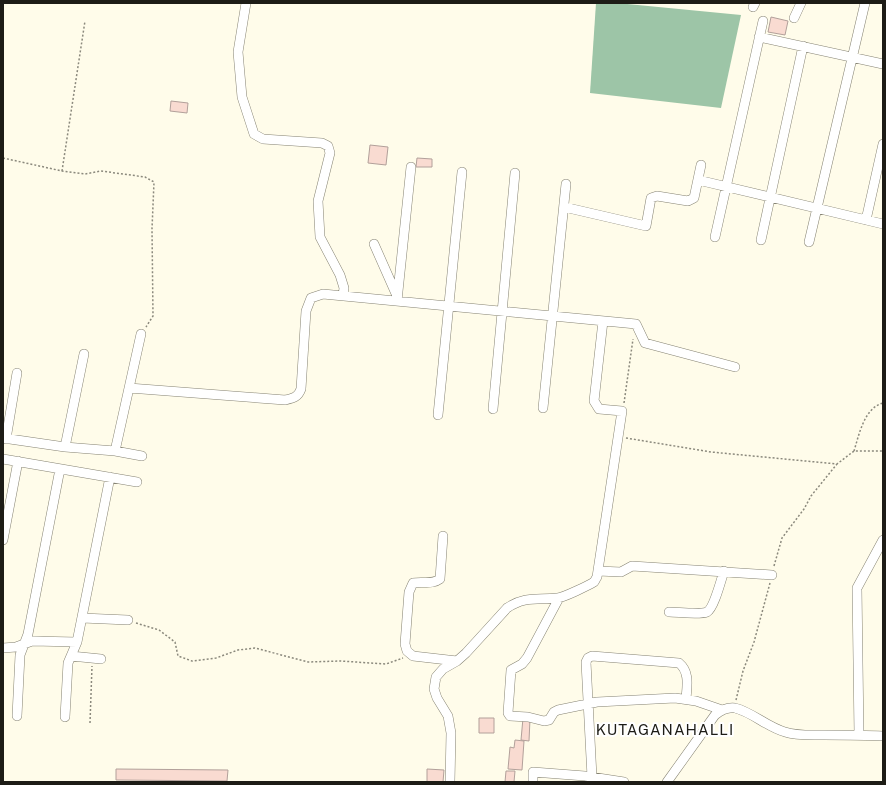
<svg xmlns="http://www.w3.org/2000/svg" width="886" height="785" font-family="'Public Sans',sans-serif">
<rect width="100%" height="100%" fill="#fffcea"/>
<path fill="#9dc5a7" d="M596 3H617L741 15 721 108 590 93Z"/>
<path fill="#f9dbd1" stroke="#b2a09a" d="M771 17 788 21 785 35 768 32Z
M171 101 188 103 187 113 170 111Z
M370 145 388 147 386 165 368 163Z
M417 158 432 159V167H416Z
M479 718H494V733H479Z
M523 718 530 719 529 741 521 740Z
M515 740 524 741 522 770 508 769 510 747 514 748Z
M116 769 228 770 227 781 116 780Z
M427 769 444 770 443 782H427Z
M506 771H515L514 782H505Z"/>
<g fill="none" stroke-linecap="round" stroke-linejoin="round">
<g stroke="#868373" stroke-width="10">
<path id="minor" d="M246 3 238 52 242 97 254 134 263 139 322 143 328 146 330 153 318 201 320 237 340 275 344 288 343 296
M753 7 755 3
M794 18 801 3
M759 37 883 64
M698 180 883 224
M564 207 646 226 651 198 657 196 688 201 694 198 701 165
M866 220 883 144
M715 237 763 21
M761 240 803 46
M809 242 865 3
M374 244 397 296
M397 301 411 167
M129 388 285 400C294 398 298 397 301 389L306 311 311 298 323 294 636 324 645 343 735 367
M543 408 566 184
M493 409 515 173
M438 415 462 172
M3 438 65 447 115 451 142 456
M6 439 17 373
M65 447 84 354
M115 451 141 334
M3 459 137 482
M443 536 440 579C432 585 423 581 413 583L409 592 405 644 407 651 413 656 457 661
M3 540 18 461
M598 571 621 572 632 566 772 575
M559 598 527 658 522 664 511 670 508 713 510 716 528 717 544 721 549 720 554 712 558 710 597 702 675 698 696 701 722 710
M669 612C678 612 699 615 707 612 714 608 721 580 724 571
M82 618 128 620
M3 648 16 647 32 641 77 642
M71 656 101 659
M17 716 20 655 28 634 60 469
M65 717 68 663 77 642 110 477
M859 735 857 588 883 540
M592 777 586 662 588 658 592 656 679 663C690 672 687 686 686 699
M450 782 451 733 448 716 437 698 434 689 436 677 443 669 457 661 466 653 507 608C525 596 537 600 557 598 563 598 589 585 594 582 595 581 596 578 597 577L622 411 599 409 594 401 603 321
M533 782V772L585 776 624 782
M667 782 715 715C720 711 727 707 735 708 752 712 767 727 785 732 797 736 811 735 824 735 844 735 863 735 883 736"/>
</g>
<path stroke="#8b897d" stroke-width="1.5" stroke-dasharray="2 2" stroke-linecap="butt" d="M3 158 62 171 85 174 101 171 145 177 154 182 152 229 153 316 146 327
M62 171 85 21
M624 403 633 339
M626 438 711 452 837 464 854 451H883
M854 451C859 435 864 408 883 403
M774 566 782 538 804 509 811 496 837 464
M136 623 159 630 175 642 178 656 192 661 216 658 238 650 255 648 308 662 340 661 386 664 403 658
M736 700 743 671 754 642 770 583
M90 723 92 666"/>
<use href="#minor" stroke="#fff" stroke-width="9"/>
</g>
<g text-anchor="middle" stroke-width="4" stroke-linejoin="round" paint-order="stroke">
<g font-size="15" letter-spacing="1" fill="#1d1c16" stroke="#fff">
<text x="665" y="735">KUTAGANAHALLI</text>
</g>
</g>
<rect width="886" height="785" fill="none" stroke="#1d1c16" stroke-width="8"/>
</svg>
